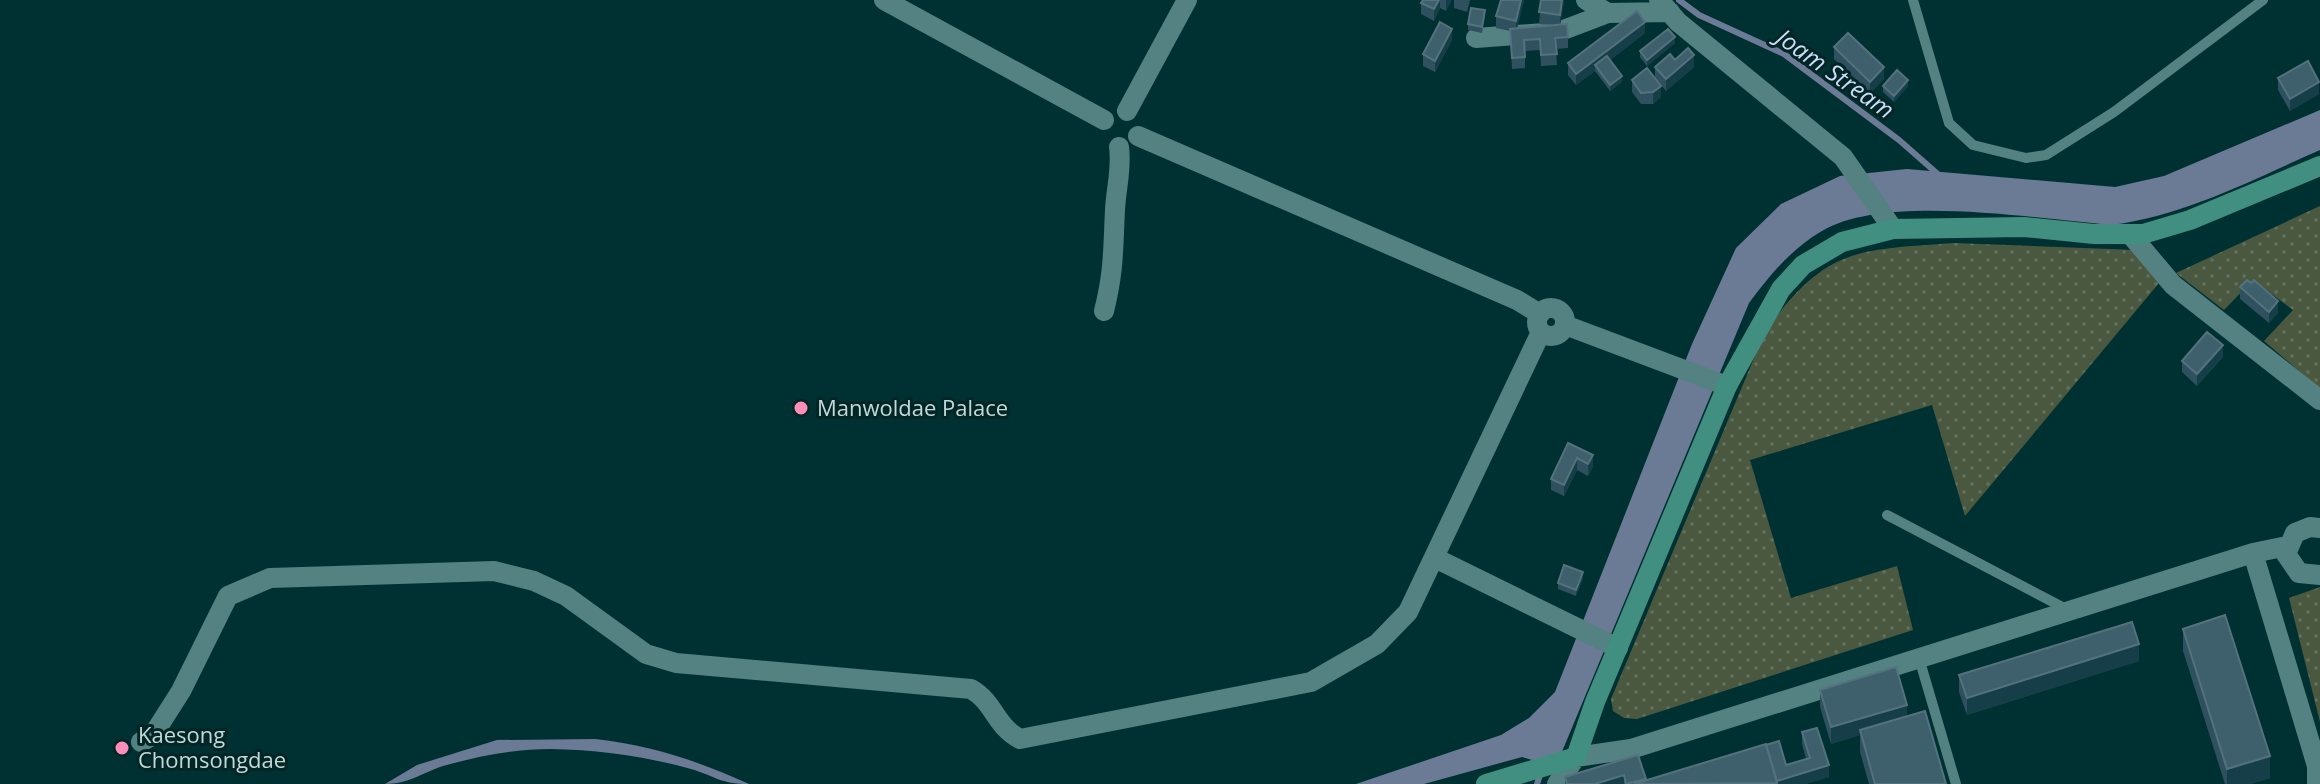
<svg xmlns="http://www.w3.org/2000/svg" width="2320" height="784" font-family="'Open Sans',sans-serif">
<defs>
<pattern id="grass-dots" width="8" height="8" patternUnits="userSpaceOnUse" patternTransform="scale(2)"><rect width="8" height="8" fill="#4a5840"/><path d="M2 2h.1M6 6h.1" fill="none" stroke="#626f5b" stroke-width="1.8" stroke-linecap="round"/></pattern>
</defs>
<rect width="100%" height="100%" fill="#003132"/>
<path fill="url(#grass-dots)" d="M2320 206V389L2264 341 2293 310 2253 280 2224 310 2176 273Z
M1954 243 2135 250 2159 283 1965 516 1932 405 1750 460 1791 598 1897 566 1913 630 1637 719 1624 718 1613 711 1611 699 1765 332C1825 247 1857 250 1954 243Z
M2320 587V722L2289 598Z"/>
<path fill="#6c7b95" d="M2320 110V150C2252 180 2186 215 2112 225 2037 219 1885 193 1822 231 1791 249 1770 275 1749 303L1561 754 1535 761 1522 757 1424 784H1356L1501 735 1529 718 1555 692 1692 344 1736 248 1781 204 1840 176 1907 169 2115 187 2164 176Z
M595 739C651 745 698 761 749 784 720 784 715 776 691 769 645 756 598 750 551 749 513 749 479 756 443 766 422 773 408 784 385 784L417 765 497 740Z"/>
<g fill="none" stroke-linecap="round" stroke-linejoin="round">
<path stroke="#6c7b95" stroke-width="6" d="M1679 0 1699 15 1784 54 1899 140 1940 176
M1537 784 1541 772"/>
<path stroke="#548181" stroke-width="10" d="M1913 0 1949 123 1973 145 2026 158 2046 155 2114 112 2263 0
M1887 515 2068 610
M1919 658 1956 784"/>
<path stroke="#548181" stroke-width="20" d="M884 0 1104 120
M1586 0 1608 13
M1659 0 1678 22 1843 157 1893 229
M1476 38 1558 32 1608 13 1670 12
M1127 111 1187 0
M1138 136 1517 300 1540 314
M2130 234 2173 285 2320 400
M1537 322a14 14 0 1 1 28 0a14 14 0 1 1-28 0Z
M1104 311C1114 271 1113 250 1115 210 1116 188 1122 169 1119 147
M1565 325 1727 386
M2320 528 2310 527 2295 533 2286 554 2299 573 2320 575
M2253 553 2317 766V784
M1435 558 1618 648
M141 742 153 735 181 691 228 596 270 578 494 571 534 581 566 596 646 654 676 663 971 689C994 702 996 727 1020 739L1311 682 1377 644 1408 612 1541 332
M1557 784 1576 757 1631 749 2253 553 2287 546"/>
<path stroke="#408f81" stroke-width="20" d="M1486 784 1576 757 1595 702 1727 386 1781 289 1803 265 1842 242 1893 229 2024 227 2094 234H2143L2190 220 2320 166"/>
</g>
<path fill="#2e505f" d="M1423 0H1451V1L1446 11 1440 8 1434 21 1421 14V3Z
M1454 0H1470L1467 12 1454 8Z
M1501 0H1524L1517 28 1552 25 1539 24 1541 0H1564L1560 25 1568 37V48L1556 49 1557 65 1541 66 1540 50 1525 51V68L1512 69 1510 31 1496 28V16Z
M1485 16 1482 33 1468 30V24Z
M1645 33 1610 60 1622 82 1610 91 1595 71 1576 85 1568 75V63Z
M1452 40 1435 72 1423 66V54Z
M1675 43 1647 66 1640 57V51Z
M1834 47 1884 79 1870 93 1834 59Z
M1675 60 1694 67 1666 91 1655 78V67Z
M2278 78 2319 94 2290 111 2278 90Z
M1632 80 1661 97 1653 104H1641L1632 92Z
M1883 86H1908L1894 102 1883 92Z
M2240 287 2278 313 2269 323 2240 299Z
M2223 357 2197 386 2182 372V361Z
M1568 443 1593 466 1588 476 1577 470 1564 496 1551 490V479Z
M1583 578 1576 596 1558 589V583Z
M2183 629 2270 778 2250 784H2225L2183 651Z
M2139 661 1967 715 1959 692V675Z
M1820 690 1907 716 1946 784H1869L1860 752V735L1831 744 1820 707Z
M1802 732 1829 777 1805 784H1565V777L1638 755 1646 780 1786 765 1806 759 1802 744Z"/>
<path fill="#153e48" d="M1439 0H1440V8L1434 21V9Z
M1446 0H1451L1446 11Z
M1521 0H1524L1516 33V21Z
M1562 0H1564L1560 27V15Z
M1645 22V33L1598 69 1595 65V71L1576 85V74Z
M1452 29V40L1435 72V61Z
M1675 37V43L1647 66V60Z
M1694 55V67L1666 91V79Z
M1884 67V79L1870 93V82Z
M1622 76V82L1610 91V85Z
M1908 80V86L1894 102V96Z
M2319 82V94L2290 111V99Z
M1661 86V97L1653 104V92Z
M2278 301V313L2269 323V312Z
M2223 345V357L2197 386V374Z
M1593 455V466L1588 476V464Z
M1577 458V470L1564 496V485Z
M1583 572V578L1576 596V590Z
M2139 644V661L1967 715V698Z
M1907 705V722L1860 730V735L1831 744V727Z
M2270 756V778L2250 784H2227V769Z
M1829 765V777L1805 784H1774V782Z
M1624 775V784H1595Z"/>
<path fill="#3e5f6c" stroke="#53727d" stroke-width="2" d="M1423 0H1439L1434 9 1421 3Z
M1501 0H1521L1516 21 1496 16Z
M1541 0H1562L1560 15 1539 12Z
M1471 8 1485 10 1482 27 1468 24Z
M1637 11 1645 22 1576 74 1568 63Z
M1440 22 1452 29 1435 61 1423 54Z
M1567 24 1568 37 1555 38 1557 54 1541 55 1540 39 1524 40 1525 57 1512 58 1510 29Z
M1668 29 1675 37 1647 60 1640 51Z
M1848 33 1884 67 1870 82 1834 47Z
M1688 48 1694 55 1666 79 1655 67 1670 54 1675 60Z
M1607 56 1622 76 1610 85 1595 65Z
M2308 61 2319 82 2290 99 2278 78Z
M1647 68 1661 86 1653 92 1641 93 1632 80Z
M1897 70 1908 80 1894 96 1883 86Z
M2247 280 2251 283 2254 280 2278 301 2269 312 2240 287Z
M2207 332 2223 345 2197 374 2182 361Z
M1568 443 1593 455 1588 464 1577 458 1564 485 1551 479Z
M1564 565 1583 572 1576 590 1558 583Z
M2225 615 2270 756 2227 769 2183 629Z
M2132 622 2139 644 1967 698 1959 675Z
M1896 667 1907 705 1831 727 1820 690Z
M1925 711 1946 784H1875L1860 730Z
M1817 728 1829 765 1777 781 1766 745 1779 741 1786 765 1810 758 1802 732Z
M1766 744 1777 783 1634 784Z
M1638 755 1646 779 1626 784 1624 775 1595 784H1567L1565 777Z"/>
<g fill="#ff8ebb" stroke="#022526" stroke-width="3">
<circle cx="801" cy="408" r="8"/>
<circle cx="122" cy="748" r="8"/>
</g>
<g text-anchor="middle" stroke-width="6" stroke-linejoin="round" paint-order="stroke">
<g font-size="22" fill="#c2d9d9" stroke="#022526" text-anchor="start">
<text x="817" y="416">Manwoldae Palace</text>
<text x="138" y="743">Kaesong<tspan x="138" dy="25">Chomsongdae</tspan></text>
</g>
<g font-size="24" font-style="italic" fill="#ccddfa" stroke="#022526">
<text transform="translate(1835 74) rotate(35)" y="8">Joam Stream</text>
</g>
</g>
</svg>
